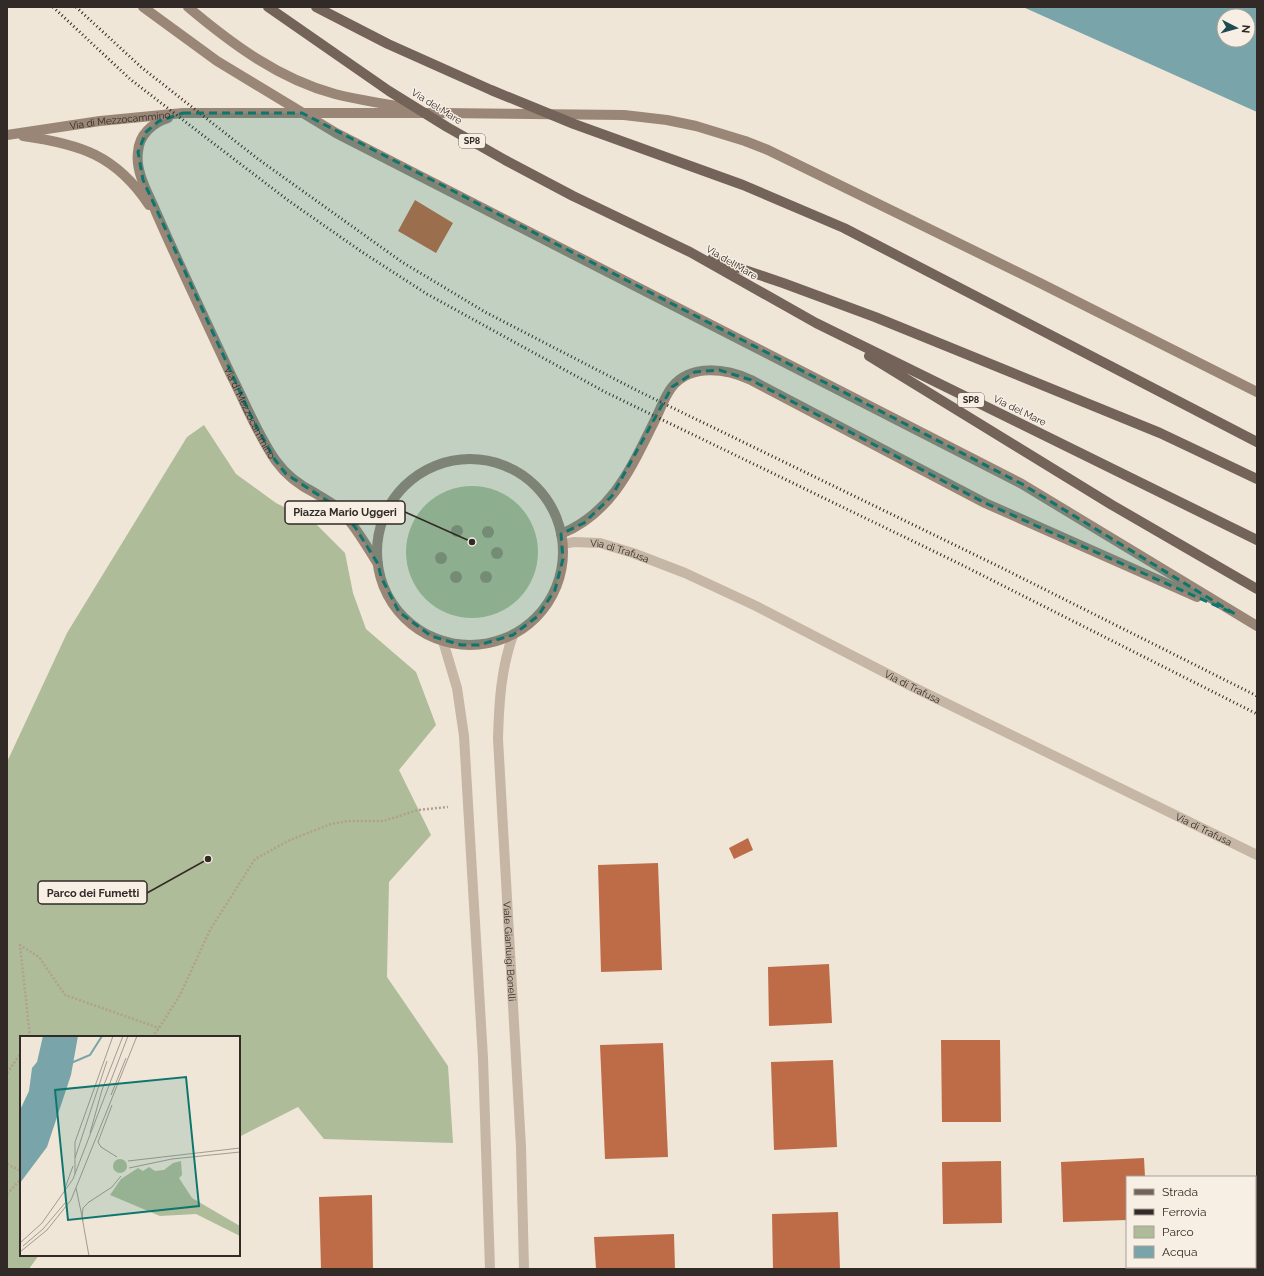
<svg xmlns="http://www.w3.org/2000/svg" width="1264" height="1276" font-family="Raleway,sans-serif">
<rect width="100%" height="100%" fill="#efe6d8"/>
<path fill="#aebc99" d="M204 425 236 474 276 503 314 522 345 553 353 593 366 629 416 672 436 725 399 770 431 835 389 882 387 977 448 1066 453 1143 324 1139 298 1107 239 1137V1037H21V1255H39L29 1269H7V762L67 633 187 437Z
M406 552a66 66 0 1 1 132 0a66 66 0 1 1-132 0Z"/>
<path fill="#79a4aa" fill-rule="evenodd" d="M1023 7H1257V112ZM1224 16H1248V40H1224Z"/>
<path fill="#be6c47" d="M415 200 453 223 436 253 398 231Z
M748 838 753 850 734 859 729 848Z
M658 863 662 970 601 972 598 865Z
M829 964 832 1023 769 1026 768 967Z
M941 1040H1000L1001 1122H942Z
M663 1043 668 1157 605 1159 600 1045Z
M833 1060 837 1147 774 1150 771 1062Z
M1144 1158 1145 1177H1127V1220L1063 1222 1061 1162Z
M1001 1161 1002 1223 943 1224 942 1162Z
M372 1195 373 1269H321L319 1197Z
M838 1212 840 1269H773L772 1214Z
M674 1234 675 1269H596L594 1237Z"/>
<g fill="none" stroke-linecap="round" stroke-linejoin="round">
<path stroke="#b1a08f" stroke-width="2.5" stroke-dasharray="2 2" stroke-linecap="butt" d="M30 1037 20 945 39 957 65 995 159 1028
M152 1037 159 1028 180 995 210 930 255 859 290 840 331 824 348 821H384L418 810 448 807
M7 1073 21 1053
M7 1164 21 1171
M7 1194 21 1179"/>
<path stroke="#c6b6a5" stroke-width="10" id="s1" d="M563 544 574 542 600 543 633 553 685 573 756 606 913 687 1257 855"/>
<g stroke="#c6b6a5" stroke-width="10">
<path id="s2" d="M513 635C501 669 499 702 498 739L521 1147 524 1269"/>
<path d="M443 641 457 688 464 736 483 1058 490 1269"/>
</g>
<g stroke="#998677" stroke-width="10">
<path d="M143 7 217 61 336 133 1022 484 1257 626"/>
<path d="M188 7C232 44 279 79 335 94 359 100 385 104 410 108"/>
<path id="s3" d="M168 118C152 123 139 135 138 152 135 172 149 195 156 212 180 267 206 321 231 375 245 402 258 436 276 461 286 475 299 485 315 493 323 498 331 502 338 508 354 524 366 545 378 564"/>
<path id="s4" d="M7 135 100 121 183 113H440L624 115 667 120 696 126 745 141 768 150 1040 283 1257 392"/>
<path d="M23 136C80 144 116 155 149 205"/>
<circle cx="470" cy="552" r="93"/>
<path d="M561 534C612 513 631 468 654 422 660 411 664 397 672 387 691 363 727 369 751 380L985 503 1197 597"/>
</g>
<path stroke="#736358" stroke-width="10" d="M268 7 389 91 447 127 505 160 573 196 690 252 816 323 1257 540
M316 7 388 44 491 90 574 124 743 185 844 228 1257 442
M712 259 783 283 875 317 1160 433 1257 479
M869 356 1112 505 1257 589"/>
<path stroke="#322a26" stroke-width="3" stroke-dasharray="1 3" stroke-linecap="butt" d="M53 7 130 79 209 140 289 201 362 252 427 294 605 392 958 563 1257 714
M76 7 141 67 258 159 402 262 485 312 638 391 996 565 1257 696"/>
</g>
<g fill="#8e9279">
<circle cx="457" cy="531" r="6"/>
<circle cx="488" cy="532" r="6"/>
<circle cx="497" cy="553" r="6"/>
<circle cx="441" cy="558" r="6"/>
<circle cx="456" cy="577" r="6"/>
<circle cx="486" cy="577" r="6"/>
</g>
<path fill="#0f766e" fill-opacity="0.2" stroke="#0f766e" stroke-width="3" stroke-dasharray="8 5" stroke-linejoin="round" d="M183 113H302L1022 484 1235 614 985 503 751 380 719 370 695 372 672 387 612 496 584 523 561 534 563 559 555 590 538 616 513 635 479 645H461L431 636 399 612 381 577 378 564 355 527 337 507 286 474 275 460 252 418 143 180 138 152 146 132 159 121Z"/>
<g text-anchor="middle" stroke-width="3" stroke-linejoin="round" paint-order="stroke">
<g fill="#f7efe4" stroke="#6d655f" stroke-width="1">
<rect x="459" y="134" width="26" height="14" rx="3"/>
<rect x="958" y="393" width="26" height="14" rx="3"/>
</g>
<g font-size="9" font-weight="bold" fill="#322a26">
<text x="472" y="144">SP8</text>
<text x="971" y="403">SP8</text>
</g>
<g font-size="10" fill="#322a26" stroke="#f7efe4">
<text transform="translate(437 106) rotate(32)" y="4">Via del Mare</text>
<text dy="4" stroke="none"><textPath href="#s4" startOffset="114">Via di Mezzocammino</textPath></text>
<text transform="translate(732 262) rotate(30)" y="4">Via del Mare</text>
<text transform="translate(1020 410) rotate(26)" y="4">Via del Mare</text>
<text dy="4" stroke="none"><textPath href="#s3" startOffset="333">Via di Mezzocammino</textPath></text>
<text dy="4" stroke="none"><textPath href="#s1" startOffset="58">Via di Trafusa</textPath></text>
<text dy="4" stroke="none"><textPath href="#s1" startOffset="382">Via di Trafusa</textPath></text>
<text dy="4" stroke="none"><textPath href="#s1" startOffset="706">Via di Trafusa</textPath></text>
<text dy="4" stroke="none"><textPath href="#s2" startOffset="318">Viale Gianluigi Bonelli</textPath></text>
</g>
</g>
<g transform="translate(20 1036)">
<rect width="220" height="220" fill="#efe6d8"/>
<path d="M93 130a7 7 0 1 1 14 0a7 7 0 1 1-14 0ZM161 125 162 139 159 142 172 162 220 190V200L176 178 140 180 90 159 101 143 118 132 123 135 129 131 135 135 144 134 153 127Z" fill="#aebc99"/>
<path d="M23 0H58L51 39 27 111 0 147V74L9 55 12 32 17 26Z" fill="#79a4aa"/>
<path fill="none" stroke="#79a4aa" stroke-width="2" d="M51 27 70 19 82 0"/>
<path fill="none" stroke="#a39b91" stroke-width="1" d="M91 59 106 22M92 69 78 106 81 111 97 121M70 97 82 54 103 0M55 122 87 25M108 125 220 112M109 132 152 123 220 116M55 138V106L93 0M56 152 63 185M44 155 53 130M69 166 92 151 101 140M0 207 22 187 53 143 108 0M3 210 23 193 45 167M0 216 27 194 51 164 117 0M69 220 62 181 63 172 70 165"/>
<path fill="#0f766e" fill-opacity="0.15" stroke="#0f766e" stroke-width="2" d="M166 41 179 170 48 184 35 54Z"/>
<rect width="220" height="220" fill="none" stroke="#322a26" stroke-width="2"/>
</g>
<path fill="none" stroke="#322a26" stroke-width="1.5" d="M472 542L405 512M208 859L147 893"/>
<g fill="#322a26" stroke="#f7efe4" stroke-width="1.5">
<circle cx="472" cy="542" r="4"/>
<circle cx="208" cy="859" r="4"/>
</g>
<g fill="#f7efe4" stroke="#322a26" stroke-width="1.5">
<rect x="285" y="501" width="120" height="23" rx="4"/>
<rect x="38" y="881" width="109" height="23" rx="4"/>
</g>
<g font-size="11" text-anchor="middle" font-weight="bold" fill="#322a26">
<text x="345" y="516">Piazza Mario Uggeri</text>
<text x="93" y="897">Parco dei Fumetti</text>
</g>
<rect width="1264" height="1276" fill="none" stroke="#322a26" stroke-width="16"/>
<rect x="1126" y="1176" width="130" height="92" fill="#f7efe4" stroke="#a8a098"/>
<rect x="1134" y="1189" width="20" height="6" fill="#736358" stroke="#a8a098"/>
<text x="1162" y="1196" font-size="12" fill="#322a26">Strada</text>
<rect x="1134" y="1209" width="20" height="6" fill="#322a26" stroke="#a8a098"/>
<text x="1162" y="1216" font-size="12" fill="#322a26">Ferrovia</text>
<rect x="1134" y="1226" width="20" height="12" fill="#aebc99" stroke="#a8a098"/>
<text x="1162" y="1236" font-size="12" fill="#322a26">Parco</text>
<rect x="1134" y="1246" width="20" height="12" fill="#79a4aa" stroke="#a8a098"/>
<text x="1162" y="1256" font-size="12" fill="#322a26">Acqua</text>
<g transform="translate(1236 28) rotate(96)"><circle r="19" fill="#f7efe4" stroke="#a8a098"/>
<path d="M0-3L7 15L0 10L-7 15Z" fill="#1e4a50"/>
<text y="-6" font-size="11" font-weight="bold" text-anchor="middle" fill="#322a26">N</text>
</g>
</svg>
